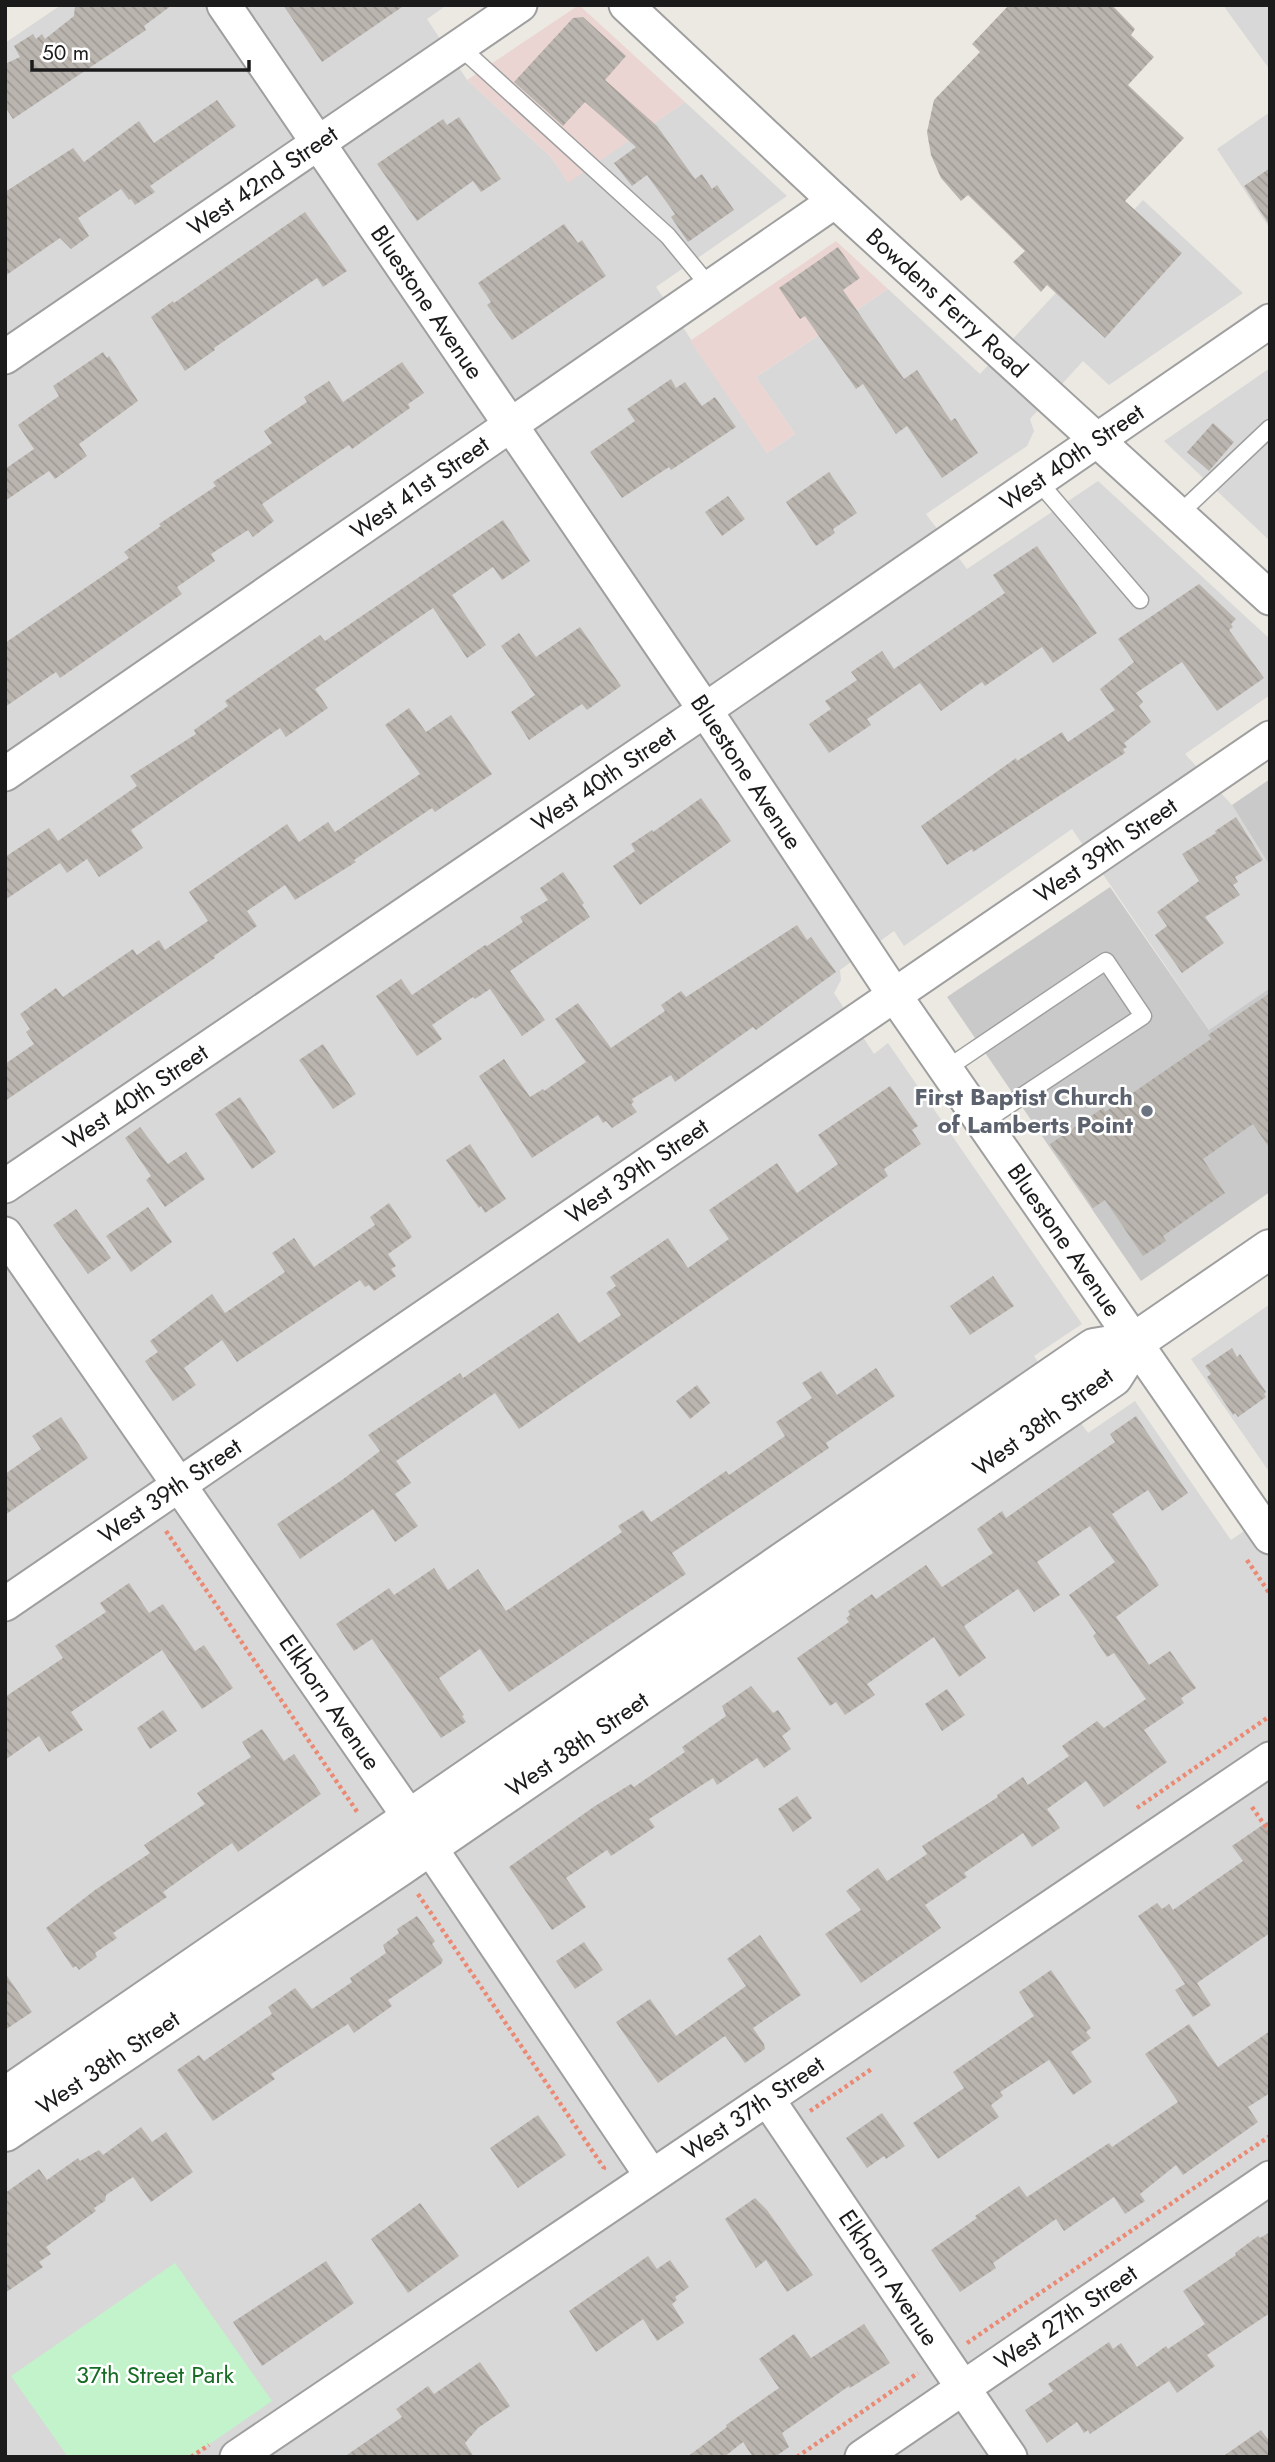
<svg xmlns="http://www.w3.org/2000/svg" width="1275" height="2462" font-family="Jost,sans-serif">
<defs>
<pattern id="building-back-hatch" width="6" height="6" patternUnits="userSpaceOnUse" patternTransform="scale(1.75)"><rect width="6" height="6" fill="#bbb5af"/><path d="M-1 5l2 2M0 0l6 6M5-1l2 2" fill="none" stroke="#a09b96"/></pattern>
</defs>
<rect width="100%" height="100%" fill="#ece9e2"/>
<path fill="#d9d8d8" d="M61 5H447L427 19 467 80 550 156 568 182 685 102 787 196 656 287 767 453 795 434 756 377 888 289 980 374 1143 200 1243 293 1109 385 1083 361 1030 419 1034 431 1027 446 926 514 967 569 1098 481 1270 639V695L1185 754 1232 805 1270 866V988L1210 1031 1072 829 904 946 894 931 840 970 841 980 834 993 874 1054 888 1043 1082 1324 1034 1356 1088 1433 1135 1401 1231 1540 1270 1513V2457H5V43Z
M1223 5H1270V70Z
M1270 112V229L1217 149Z
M1270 368V541L1164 441Z
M1270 1304V1473L1191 1359Z"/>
<path fill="#ebd5d2" d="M579 5 685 102 568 183 550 156 467 80Z
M836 241 888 289 756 377 795 434 767 453 690 341Z"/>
<path fill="#c9c9c9" d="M1270 779V866L1232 805Z
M1110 887 1209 1030 1270 988V1192L1141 1281 947 997Z"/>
<path fill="#c2f3ca" d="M175 2263 272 2401 191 2457H68L11 2376Z"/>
<path fill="url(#building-back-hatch)" d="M75 5H172L144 26 146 30 13 119 5 107V64L20 57 14 46 33 34 36 39 42 34 45 39 74 16Z
M283 5H405L322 62Z
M1009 5H1112L1135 29 1131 35 1154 57 1128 85 1184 138 1125 201 1182 253 1105 338 1047 285 1041 292 1013 262 1025 251 968 195 961 201 941 178 931 155 927 132 934 100 980 52 972 44Z
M583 17 626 56 605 80 657 126 695 179 702 174 712 189 717 185 734 210 688 242 671 217 675 214 647 175 632 186 614 163 636 147 585 102 563 126 514 82 573 18Z
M217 100 236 126 150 186 155 192 135 205 131 199 129 200 121 189 78 218 89 236 71 249 60 238 5 276V192L73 148 84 162 139 121 154 143Z
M459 117 501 179 481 192 473 181 417 221 377 164 443 119 447 125Z
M1270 168V226L1244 186Z
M305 212 347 271 323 287 317 278 214 348 215 350 185 371 151 317 173 301 174 303Z
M564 224 578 243 582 240 606 276 512 340 487 305 491 302 478 283Z
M838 247 860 278 843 290 904 379 917 370 951 421 955 418 978 453 942 478 907 426 896 434 863 384 856 389 805 316 800 319 779 288Z
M103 352 107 358 109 356 138 401 79 444 87 456 55 479 49 471 5 501V469L34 449 18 425 59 396 53 386Z
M402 362 424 393 408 404 410 408 352 449 349 445 262 504 274 521 253 537 248 530 211 554 215 561 177 587 182 594 60 678 56 672 5 707V643L129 558 124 552 161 526 159 524 216 486 213 482 272 443 264 431 307 402 304 397 329 381 343 402Z
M671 379 676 388 685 382 702 406 715 397 736 427 671 470 669 467 622 498 590 452 635 421 627 409Z
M1213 423 1234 442 1209 471 1187 452Z
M829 472 857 513 833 529 835 533 816 546 786 502Z
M728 496 745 519 722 536 705 512Z
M503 520 530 561 502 580 493 567 452 595 486 645 467 658 433 608 315 689 328 708 286 737 280 728 131 830 143 848 99 877 87 859 67 873 60 863 5 900V857L49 828 58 841 137 786 130 776 196 734 194 730 228 706 225 701 320 635 325 641Z
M1037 546 1097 633 1053 663 1042 647 985 686 982 682 941 711 920 683 867 719 871 725 829 753 809 724 831 709 825 701 857 680 851 672 882 651 894 669 1005 593 993 575Z
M1199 584 1236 619 1231 624 1233 627 1229 630 1264 678 1217 711 1182 662 1136 693 1143 702 1139 706 1151 722 1124 743 1127 747 1123 749 1125 753 973 852 972 849 947 865 921 826 1016 758 1017 761 1062 732 1068 742 1115 710 1100 689 1134 662 1118 639Z
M580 627 621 686 587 710 582 704 529 740 511 712 535 695 501 646 519 633 536 657Z
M409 708 426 732 451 715 492 774 435 812 432 808 354 860 356 862 295 900 285 885 247 911 257 926 214 956 215 958 5 1101V1064L34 1044 26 1032 30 1029 20 1014 56 988 63 997 133 949 137 955 159 940 165 950 208 921 189 892 287 824 299 842 328 822 335 832 420 774 385 725Z
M701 798 731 841 640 905 613 866 635 851 631 844 652 830 653 832Z
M1236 817 1263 860 1235 877 1238 882 1233 885 1240 895 1205 917 1224 943 1182 973 1155 935 1167 926 1157 912 1199 881 1182 854 1216 833 1215 831Z
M563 872 584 903 582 905 590 917 510 971 545 1020 522 1036 490 989 475 999 473 997 432 1025 442 1039 417 1056 376 996 401 979 412 995 485 945 487 946 523 922 520 917 548 900 540 888Z
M797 925 807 940 811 937 836 972 756 1030 753 1027 675 1082 671 1075 632 1099 634 1102 631 1104 637 1112 612 1128 606 1121 603 1123 598 1115 532 1158 479 1076 504 1059 530 1097 543 1089 544 1091 586 1062 555 1019 578 1003 611 1048 665 1011 661 1005 681 991 686 997Z
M1270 993V1149L1253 1124 1203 1159 1225 1193 1163 1236 1166 1241 1143 1256 1105 1200 1093 1208 1050 1144 1103 1108 1105 1112 1211 1039 1208 1035Z
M323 1044 356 1094 333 1109 299 1060Z
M890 1086 918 1126 912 1130 921 1144 884 1169 888 1176 519 1429 495 1393 396 1461 411 1483 395 1494 418 1526 395 1542 373 1509 300 1559 277 1524 342 1480 380 1451 368 1435 460 1373 463 1378 558 1313 579 1343 621 1315 606 1293 616 1286 610 1277 668 1238 688 1268 729 1239 709 1210 777 1163 797 1193 838 1164 818 1135Z
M240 1097 276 1152 252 1169 215 1114Z
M140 1127 168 1164 186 1152 205 1179 165 1207 146 1180 151 1176 125 1138Z
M470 1144 506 1199 485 1213 481 1206 479 1208 446 1160Z
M389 1203 412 1237 388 1254 396 1266 391 1269 396 1276 374 1291 369 1285 365 1287 360 1280 237 1362 222 1340 184 1368 196 1385 173 1401 145 1361 158 1352 150 1341 212 1294 225 1313 285 1272 272 1253 294 1238 314 1267 375 1225 370 1217Z
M148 1207 172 1242 131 1272 106 1236Z
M76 1209 111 1258 88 1274 53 1225Z
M993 1276 1014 1306 970 1335 950 1306Z
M1232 1348 1237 1357 1240 1354 1266 1392 1264 1394 1266 1397 1238 1417 1235 1413 1233 1415 1207 1377 1211 1374 1205 1366Z
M876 1368 895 1396 826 1443 829 1448 672 1553 686 1574 509 1692 480 1649 439 1678 464 1715 462 1716 466 1722 441 1738 372 1639 354 1651 336 1624 389 1588 394 1595 434 1568 448 1590 478 1569 506 1611 622 1532 618 1526 643 1510 651 1522 726 1471 729 1475 785 1436 776 1422 812 1398 802 1383 821 1371 837 1395Z
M697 1385 710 1403 690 1419 676 1401Z
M1136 1416 1188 1493 1162 1511 1148 1490 1112 1514 1159 1585 1116 1617 1149 1665 1170 1651 1196 1688 1181 1698 1184 1703 1144 1730 1167 1762 1104 1807 1086 1781 1047 1809 1060 1828 1032 1847 1023 1833 964 1873 967 1877 925 1905 941 1928 861 1983 825 1934 861 1910 846 1891 878 1868 887 1881 927 1854 922 1846 998 1797 997 1795 1023 1777 1028 1785 1069 1756 1062 1746 1097 1721 1104 1728 1146 1699 1114 1653 1107 1657 1093 1636 1096 1633 1069 1595 1115 1562 1090 1526 1037 1562 1060 1595 1034 1612 1018 1589 964 1626 986 1658 959 1677 934 1637 867 1684 875 1695 845 1715 836 1702 830 1706 797 1658 849 1622 846 1618 850 1615 848 1611 872 1594 876 1599 926 1565 942 1587 993 1553 977 1529 1002 1511 1006 1518 1115 1442 1110 1434Z
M61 1417 88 1458 5 1515V1474L41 1449 32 1436Z
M129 1583 149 1613 163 1604 195 1651 204 1645 233 1688 202 1709 162 1650 71 1712 83 1730 49 1752 39 1736 5 1760V1697L63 1658 55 1646 106 1612 100 1603Z
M751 1686 773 1713 778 1710 791 1729 782 1736 791 1749 764 1768 757 1758 717 1785 713 1778 649 1819 655 1827 611 1856 607 1850 566 1878 586 1907 552 1930 509 1867 595 1806 631 1784 634 1787 685 1752 682 1747 726 1716 722 1706Z
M947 1689 965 1715 942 1731 925 1704Z
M163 1710 177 1731 150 1749 137 1728Z
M262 1729 284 1761 294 1754 321 1794 238 1852 232 1843 163 1892 167 1897 113 1933 117 1938 95 1953 97 1957 79 1970 76 1966 73 1968 46 1928 95 1890 150 1853 144 1845 205 1804 197 1793 251 1757 242 1742Z
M797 1796 812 1818 793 1832 778 1809Z
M1270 1820V1933L1197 1983 1211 2005 1193 2017 1175 1990 1185 1984 1138 1916 1157 1903 1162 1909 1169 1904 1173 1910 1243 1861 1232 1846Z
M417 1916 435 1941 432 1944 443 1960 441 1964 388 2000 392 2006 354 2033 348 2024 271 2074 275 2079 213 2121 177 2070 199 2055 204 2061 272 2014 268 2007 295 1988 312 2009 352 1982 350 1978 386 1953 383 1945 399 1933 397 1929Z
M760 1935 801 1995 753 2028 764 2044 765 2049 745 2063 725 2036 658 2083 616 2022 650 1999 676 2036 746 1986 727 1959Z
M584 1942 603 1970 575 1989 556 1961Z
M1051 1970 1091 2028 1086 2032 1091 2038 1071 2052 1092 2082 1073 2095 1049 2060 1000 2092 1003 2096 991 2105 999 2117 938 2159 913 2123 964 2088 953 2072 1034 2016 1019 1992Z
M5 1973 32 2012 5 2030Z
M1189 2024 1218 2067 1270 2031V2093L1248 2107 1258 2122 1183 2175 1176 2165 1140 2194 1145 2201 1125 2214 1114 2197 1064 2231 1056 2219 993 2263 996 2268 960 2292 931 2250 977 2218 975 2216 1019 2186 1027 2197 1109 2143 1112 2147 1178 2102 1145 2054Z
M882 2113 905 2146 886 2159 884 2156 867 2168 846 2138Z
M538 2115 566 2155 518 2188 490 2148Z
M141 2127 152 2142 166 2132 193 2172 151 2202 133 2177 106 2195 105 2201 94 2208 96 2211 46 2247 51 2254 39 2262 43 2267 5 2293V2193L39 2169 47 2180 78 2158 80 2161 99 2150 103 2155Z
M755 2198 767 2210 813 2275 787 2292 766 2260 756 2268 725 2219Z
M420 2203 459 2256 408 2293 371 2239Z
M1270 2232V2313L1207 2355 1215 2366 1177 2393 1169 2381 1090 2434 1088 2430 1084 2433 1077 2422 1047 2443 1025 2410 1053 2391 1048 2384 1109 2342 1113 2349 1121 2343 1137 2367 1166 2346 1168 2349 1205 2324 1183 2291 1236 2255 1235 2253 1258 2236 1260 2238Z
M648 2256 657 2269 670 2260 689 2287 675 2297 677 2300 672 2304 684 2323 657 2341 643 2319 596 2352 569 2311Z
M326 2261 354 2303 262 2366 233 2322Z
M864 2324 890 2363 850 2388 849 2386 782 2433 789 2447 775 2457H753L743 2442 724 2457H687L727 2427 726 2425 779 2388 759 2359 794 2334 811 2358Z
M480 2362 510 2406 478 2428 465 2443 474 2457H344L402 2417 396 2409 428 2386 434 2394Z
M1261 2430 1270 2442V2457H1222Z"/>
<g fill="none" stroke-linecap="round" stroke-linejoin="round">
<g stroke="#9f9f9f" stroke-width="19">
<path id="service" d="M459 46 668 236 710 287
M1038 481 1140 600
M1179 514 1270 428
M946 1069 1106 961 1143 1016 983 1122"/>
</g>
<g stroke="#9f9f9f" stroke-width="37">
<g id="minor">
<path id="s1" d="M224 5 705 710 895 996 1270 1537"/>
<path id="s2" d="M626 5 835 201 1270 598"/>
<path id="s3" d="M5 357 520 5"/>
<path id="s4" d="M5 774 835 201"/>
<path id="s5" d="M5 1186 705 710 1270 321"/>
<path id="s6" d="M5 1234 410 1818 651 2175"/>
<path id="s7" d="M5 1604 1270 738"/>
<path id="s8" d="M768 2100 1010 2457"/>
<path id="s9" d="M237 2457 1270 1759"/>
<path id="s10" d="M862 2457 1270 2178"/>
</g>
</g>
<g stroke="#9f9f9f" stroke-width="42">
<g id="tertiary">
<path d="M5 2097 1094 1348 1136 1341"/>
<path id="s11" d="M5 2132 399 1867 1113 1377 1136 1341 1270 1249"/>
</g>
</g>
<path stroke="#eb8a74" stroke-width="4.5" stroke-dasharray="3.5 3.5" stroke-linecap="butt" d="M166 1531 358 1813
M1247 1560 1270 1594
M1252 1807 1270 1833
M1137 1808 1270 1716
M418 1894 604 2168 603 2170
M810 2111 873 2068
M967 2343 1270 2136
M191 2457 209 2445
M797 2457 918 2373"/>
<use href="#service" stroke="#fff" stroke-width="16"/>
<use href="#minor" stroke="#fff" stroke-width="33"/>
<use href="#tertiary" stroke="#fff" stroke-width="38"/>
</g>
<circle fill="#6b7280" stroke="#fff" stroke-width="2.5" cx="1147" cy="1111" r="7"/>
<g text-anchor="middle" stroke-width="5" stroke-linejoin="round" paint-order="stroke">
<g font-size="24" fill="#1b1b1b" stroke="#fff">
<text dy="8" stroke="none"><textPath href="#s3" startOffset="312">West 42nd Street</textPath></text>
<text dy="8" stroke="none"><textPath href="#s2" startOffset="438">Bowdens Ferry Road</textPath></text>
<text dy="8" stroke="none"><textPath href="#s1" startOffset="360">Bluestone Avenue</textPath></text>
<text dy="8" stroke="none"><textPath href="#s5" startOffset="1292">West 40th Street</textPath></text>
<text dy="8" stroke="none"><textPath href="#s4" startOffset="504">West 41st Street</textPath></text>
<text dy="8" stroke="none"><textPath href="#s1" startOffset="928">Bluestone Avenue</textPath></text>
<text dy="8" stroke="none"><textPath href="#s5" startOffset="724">West 40th Street</textPath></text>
<text dy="8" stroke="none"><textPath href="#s7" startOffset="1334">West 39th Street</textPath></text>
<text dy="8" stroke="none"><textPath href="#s5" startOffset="158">West 40th Street</textPath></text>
<text dy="8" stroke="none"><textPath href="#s7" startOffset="766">West 39th Street</textPath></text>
<text dy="8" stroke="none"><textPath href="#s1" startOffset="1494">Bluestone Avenue</textPath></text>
<text transform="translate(1043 1422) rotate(-36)" y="8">West 38th Street</text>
<text dy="8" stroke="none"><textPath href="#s7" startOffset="200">West 39th Street</textPath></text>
<text dy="8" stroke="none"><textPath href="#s6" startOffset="570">Elkhorn Avenue</textPath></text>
<text dy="8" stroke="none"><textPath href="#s11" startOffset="691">West 38th Street</textPath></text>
<text dy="8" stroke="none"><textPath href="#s11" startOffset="124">West 38th Street</textPath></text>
<text dy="8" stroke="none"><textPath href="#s9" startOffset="623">West 37th Street</textPath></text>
<text dy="8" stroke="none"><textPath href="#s8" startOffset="215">Elkhorn Avenue</textPath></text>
<text dy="8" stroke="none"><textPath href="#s10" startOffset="247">West 27th Street</textPath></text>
</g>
<g font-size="24" font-weight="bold" fill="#5b616d" stroke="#fff" text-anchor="end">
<text x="1133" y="1105">First Baptist Church<tspan x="1133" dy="28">of Lamberts Point</tspan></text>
</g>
<g font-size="24" fill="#166c24" stroke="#fff">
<text x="155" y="2383">37th Street Park</text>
</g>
</g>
<rect width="1275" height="2462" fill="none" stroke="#1b1b1b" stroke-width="14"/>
<path d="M32 60v10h217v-10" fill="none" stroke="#1b1b1b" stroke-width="3.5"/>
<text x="42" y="60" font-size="21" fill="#1b1b1b" stroke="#ffffff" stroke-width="5" paint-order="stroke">50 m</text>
</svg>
